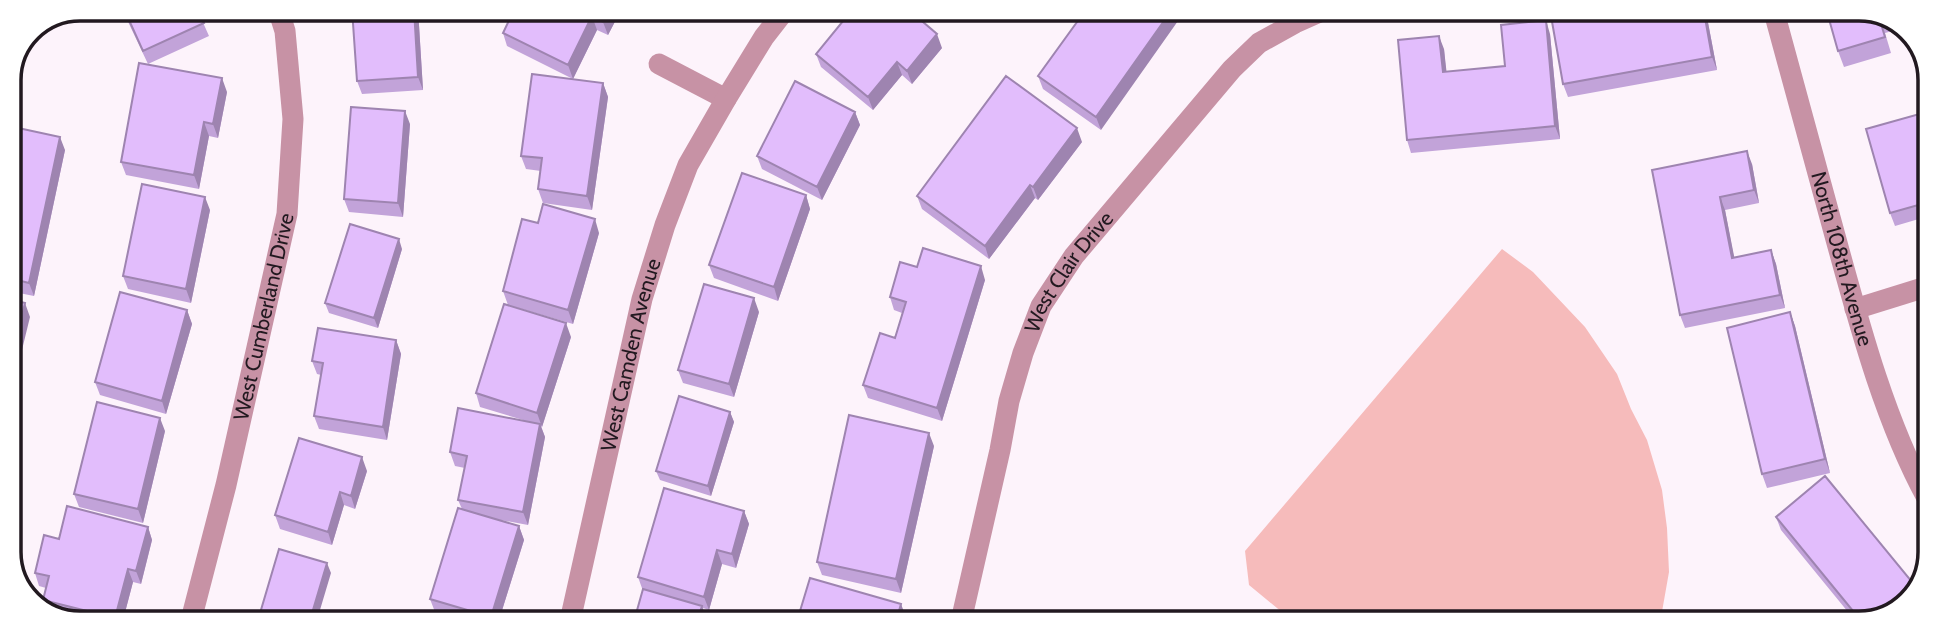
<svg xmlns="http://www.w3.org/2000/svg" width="1939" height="632" font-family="Cabin,sans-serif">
<rect width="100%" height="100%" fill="#fdf3fb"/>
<path fill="#f6bbbb" d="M1502 249 1533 272 1585 327 1617 374 1631 409 1647 440 1662 490 1667 528 1669 572 1660 623 1294 622 1249 585 1245 551Z"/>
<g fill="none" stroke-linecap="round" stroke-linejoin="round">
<g stroke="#c792a5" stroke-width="21">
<path id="s1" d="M1774 12C1795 89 1816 166 1837 243 1860 327 1885 421 1927 498"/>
<path d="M659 64 726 99"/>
<path d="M1855 309 1929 286"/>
<path id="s2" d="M191 620 226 485 287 214 293 119 285 31 278 9"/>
<path id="s3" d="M570 621 642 299 665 225 688 165 726 99 764 37 785 10"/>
<path id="s4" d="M961 621 1000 450 1009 401 1023 353 1041 306 1074 256 1232 69 1259 43 1295 23 1322 11"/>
</g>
</g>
<path fill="#c2a3d9" d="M122 9H197L209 36 148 64Z
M352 9H418L423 90 362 94 357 81Z
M514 10H621L608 35 597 30 573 79 507 46 503 33Z
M928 10H943L938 18Z
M1085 11 1101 130 1043 89 1038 76Z
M1706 12 1717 70 1568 97 1563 84Z
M1882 12 1903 28 1885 33 1891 53 1844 67 1838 51Z
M1550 34 1560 139 1411 153 1407 140 1444 49 1446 72 1505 66Z
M942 48 912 84 902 75 873 110 821 67 816 54Z
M12 68 19 85 9 90V76Z
M603 83 608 97 592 210 543 203 538 189 541 171 526 169 521 156Z
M227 92 218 138 209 136 199 189 126 175 121 162Z
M1930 111 1929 216 1895 226 1890 213Z
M855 112 860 125 822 200 762 169 757 156Z
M410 124 403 217 349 212 344 199Z
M9 126 65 150 34 296 9 291Z
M1082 142 1038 200 1035 198 989 259 922 209 917 196Z
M1752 164 1759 203 1725 210 1734 258 1771 250 1776 264 1785 308 1685 328 1680 315 1652 170Z
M806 195 810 209 778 301 714 278 709 265Z
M210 210 191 303 128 289 123 276Z
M538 223 599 233 573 324 508 305 503 291Z
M402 249 378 328 329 313 325 303Z
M917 267 985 280 942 421 868 398 863 385 895 338 902 313 894 310 890 297Z
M187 310 192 324 166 414 100 395 95 382Z
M759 312 734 397 683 383 678 370Z
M1790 312 1795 326 1830 473 1767 488 1762 474Z
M571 337 542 427 541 426 545 437 528 525 495 519 519 526 524 540 499 620H447L449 616 435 612 430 599 462 509 458 500 465 468 455 466 450 452 523 420 480 407 476 393Z
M396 340 401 354 387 440 319 429 314 416 321 375 317 374 312 361Z
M730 412 734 422 711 496 660 480 656 471Z
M165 431 143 523 79 507 74 494Z
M934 446 901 593 822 575 817 562Z
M367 471 355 509 344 505 332 545 280 529 275 515Z
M744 511 749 524 736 568 722 564 709 610 703 608 706 619V621H634L643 591 638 577Z
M1776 517 1902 609 1857 623 1781 530Z
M148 527 152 540 141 584 133 582 123 620H74L48 613 43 600 46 588 39 586 35 573 59 539Z"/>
<path fill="#9e84b0" d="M414 9H418L423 90 418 77Z
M609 10H621L608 35 603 22Z
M936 10H943L938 18Z
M1171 11H1185L1101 130 1096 117Z
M1704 12H1706L1717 70 1712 57Z
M592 16 597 30 573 79 568 65Z
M1546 20 1550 34 1560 139 1555 126Z
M937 34 942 48 912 84 907 71Z
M1439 36 1444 49 1448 85 1443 72Z
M897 62 902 75 873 110 868 97Z
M222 78 227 92 218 138 213 124Z
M603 83 608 97 592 210 587 196Z
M405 111 410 124 403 217 398 203Z
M855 112 860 125 822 200 817 187Z
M204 122 209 136 199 189 194 175Z
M1077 128 1082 142 1038 200 1033 187Z
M60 137 65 150 34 296 29 283Z
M1747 151 1752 164 1759 203 1754 190Z
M1030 185 1035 198 989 259 985 246Z
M806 195 810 209 778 301 774 287Z
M205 197 210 210 191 303 186 289Z
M1720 197 1725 210 1737 271 1732 258Z
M595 219 599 233 573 324 568 310Z
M399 239 402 249 378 328 374 318Z
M1771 250 1776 264 1785 308 1780 295Z
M981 266 985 280 942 421 937 408Z
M754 298 759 312 734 397 729 384Z
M25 303 30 317 9 403V369Z
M187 310 192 324 166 414 162 401Z
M1790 312 1795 326 1830 473 1825 459Z
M566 323 571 337 542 427 537 413Z
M396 340 401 354 387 440 383 427Z
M730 412 734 422 711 496 708 486Z
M160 418 165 431 143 523 138 509Z
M540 424 545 437 528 525 523 512Z
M929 433 934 446 901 593 896 579Z
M362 457 367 471 355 509 351 496Z
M340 492 344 505 332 545 328 532Z
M744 511 749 524 736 568 732 554Z
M519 526 524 540 499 620H492L491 617Z
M148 527 152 540 141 584 136 571Z
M717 550 722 564 709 610 704 597Z
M327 563 331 573 317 620H310Z
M128 569 133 582 123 620H116L115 618Z
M901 604 906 617 905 621H896Z
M702 606 706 619V621H697Z"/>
<path fill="#e2bdfc" stroke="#9e84b0" stroke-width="2" d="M124 9H197L204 23 143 51Z
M352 9H414L418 77 357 81Z
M514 10H609L603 22 592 16 568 65 503 33Z
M852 10H909L937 34 907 71 897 62 868 97 816 54Z
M1085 11H1171L1096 117 1038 76Z
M1575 12H1704L1712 57 1563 84 1551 16Z
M1827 12H1882L1885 15 1879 17 1885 37 1838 51Z
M1546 20 1555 126 1407 140 1398 40 1439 36 1443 72 1505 66 1501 25Z
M139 63 222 78 213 124 204 122 194 175 121 162Z
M532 74 603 83 587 196 538 189 542 158 521 156Z
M1006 76 1077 128 1033 187 1030 185 985 246 917 196Z
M795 81 855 112 817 187 757 156Z
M351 107 405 111 398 203 344 199Z
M1930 111 1929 202 1890 213 1866 129Z
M9 126 60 137 29 283 9 278Z
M1747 151 1754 190 1720 197 1732 258 1771 250 1780 295 1680 315 1652 170Z
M742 173 806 195 774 287 709 265Z
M142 184 205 197 186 289 123 276Z
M543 204 595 219 568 310 503 291 522 219 538 223Z
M350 224 399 239 374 318 325 303Z
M923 248 981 266 937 408 863 385 880 333 895 338 906 302 890 297 900 262 917 267Z
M704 284 754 298 729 384 678 370Z
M120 292 187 310 162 401 95 382Z
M9 299 25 303 9 369Z
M504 304 566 323 537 413 476 393Z
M1790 312 1825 459 1762 474 1727 328Z
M1928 321V342L1923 323Z
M318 328 396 340 383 427 314 416 323 363 312 361Z
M679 396 730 412 708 486 656 471Z
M97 402 160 418 138 509 74 494Z
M458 408 540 424 523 512 458 500 467 456 450 452Z
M849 415 929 433 896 579 817 562Z
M299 438 362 457 351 496 340 492 328 532 275 515Z
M1825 476 1917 588 1908 600 1895 611 1862 622 1776 517Z
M664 488 744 511 732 554 717 550 704 597 638 577Z
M67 506 148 527 136 571 128 569 115 618 43 600 49 576 35 573 44 535 59 539Z
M458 508 519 526 491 617 430 599Z
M279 549 327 563 310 620H258Z
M810 578 901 604 896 621H797Z
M643 589 702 606 697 621H634Z
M449 614 470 620H447Z"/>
<g text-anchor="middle" stroke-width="5" stroke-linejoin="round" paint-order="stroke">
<g font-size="21" fill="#221920" stroke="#fff">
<text dy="7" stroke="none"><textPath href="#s1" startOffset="256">North 108th Avenue</textPath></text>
<text dy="7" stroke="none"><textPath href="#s4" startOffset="369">West Clair Drive</textPath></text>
<text dy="7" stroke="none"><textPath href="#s2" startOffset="312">West Cumberland Drive</textPath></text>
<text dy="7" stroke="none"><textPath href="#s3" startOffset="273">West Camden Avenue</textPath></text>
</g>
</g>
<path d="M0 0H1939V632H0ZM80 21H1859A59 59 0 0 1 1918 80V552A59 59 0 0 1 1859 611H80A59 59 0 0 1 21 552V80A59 59 0 0 1 80 21Z" fill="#fff" fill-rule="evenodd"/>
<path fill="none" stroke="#221920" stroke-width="3.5" d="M80 21H1859A59 59 0 0 1 1918 80V552A59 59 0 0 1 1859 611H80A59 59 0 0 1 21 552V80A59 59 0 0 1 80 21Z"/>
</svg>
